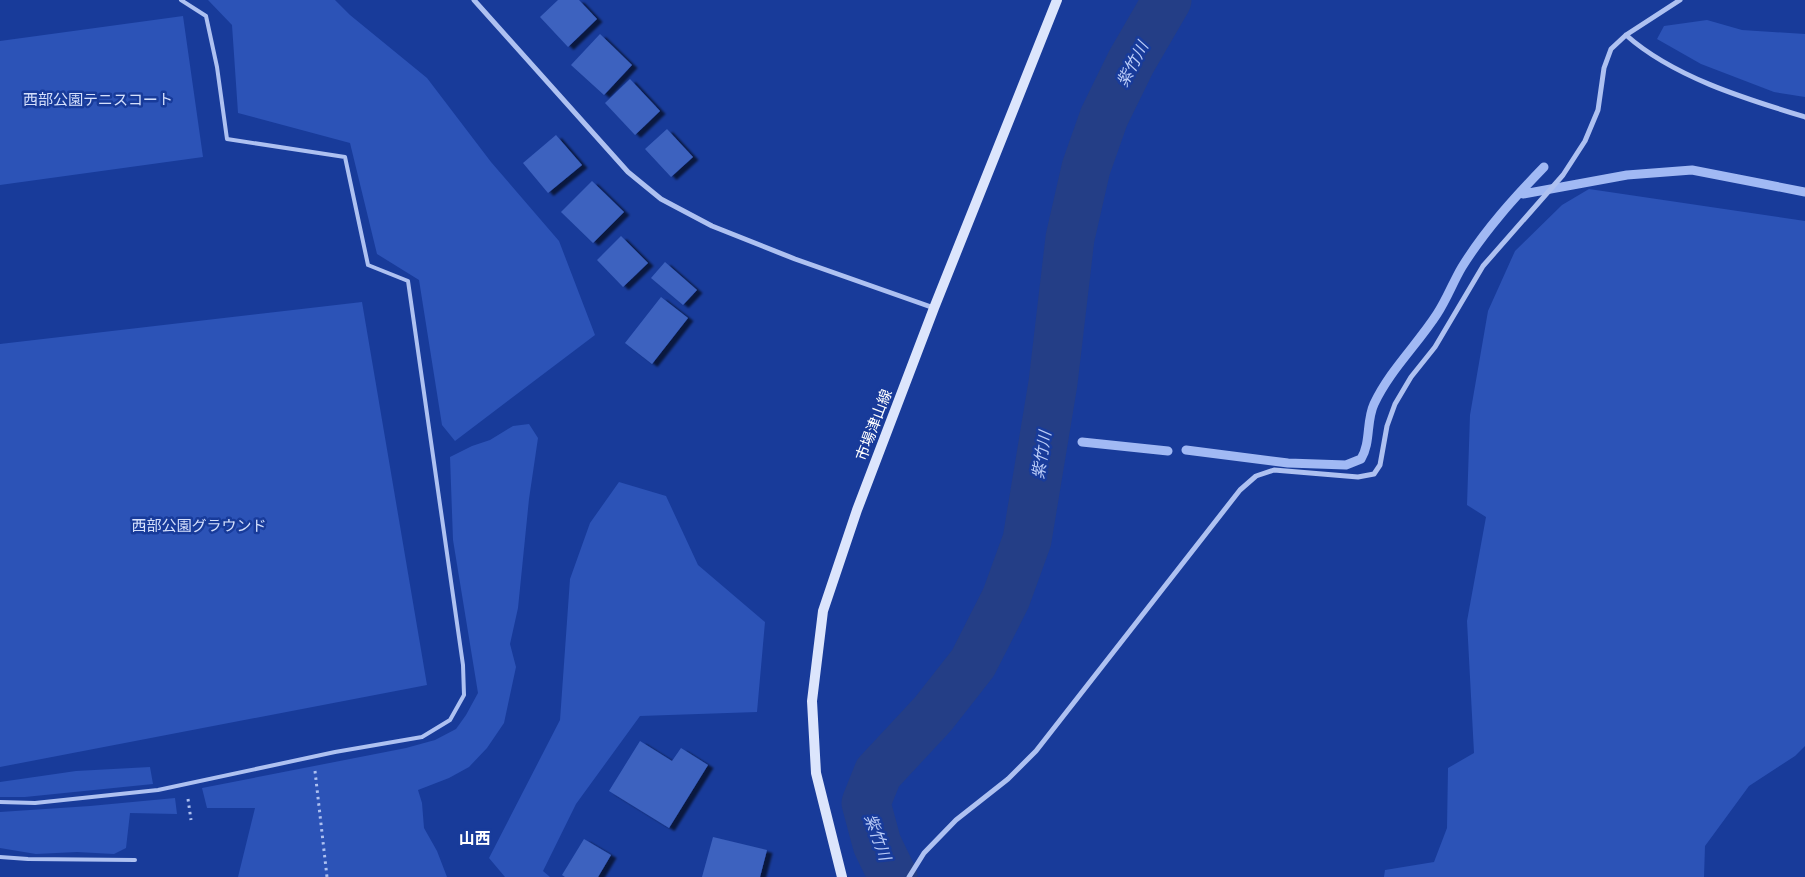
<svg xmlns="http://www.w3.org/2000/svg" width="1805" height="877" font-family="Poppins,'Noto Sans JP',sans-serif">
<defs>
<filter id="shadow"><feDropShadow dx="5.5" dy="3" stdDeviation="1" flood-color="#0009"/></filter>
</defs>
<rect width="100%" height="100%" fill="#183b9a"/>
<path fill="#2c53b7" d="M208 0H335L350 15 427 78 491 162 559 241 595 335 455 441 442 425 419 280 377 254 350 143 238 113 232 25Z
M183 16 203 157 0 185V41Z
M1707 20 1742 30 1805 34V97L1774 92 1701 64 1657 39 1664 26Z
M1589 189 1805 221V746L1795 756 1749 786 1705 846 1704 877H1384L1385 870 1434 862 1447 828 1448 768 1474 753 1467 621 1486 517 1467 505 1470 415 1488 311 1515 251 1562 205Z
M362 302 427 685 0 767V344Z
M529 424 538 438 529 499 518 608 510 644 516 667 504 723 487 748 469 767 449 778 418 790 422 803 424 828 437 851 447 877H238L255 808H207L202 788 406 748 435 740 456 729 466 715 478 693 453 540 450 457 472 446 490 440 513 426Z
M619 482 666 496 698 565 765 622 757 712 640 716 576 804 543 871 550 877H505L489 858 560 720 570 579 590 523Z
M150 767 153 784 25 797H0V782L76 771Z
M175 798 177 814 130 813 126 848 114 854 77 852 36 854 0 848V812L90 806Z"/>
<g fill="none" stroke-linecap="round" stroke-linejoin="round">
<path stroke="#a1b9f4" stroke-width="9" d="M1523 194 1627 175 1692 170 1805 192
M1082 442 1168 451
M1186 450 1288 463 1346 465 1361 459C1371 443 1366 421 1374 404 1390 370 1417 345 1437 314 1447 299 1453 282 1462 267 1485 230 1514 198 1544 167"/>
<path stroke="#243e86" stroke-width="49" d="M893 877 877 844 866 803 878 773 933 714 973 663 1006 598 1027 540 1053 383 1070 238 1086 168 1104 117 1131 62 1167 0"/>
</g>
<path fill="#3d62bf" filter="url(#shadow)" d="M558 0H579L597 19 568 47 540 17Z
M600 34 632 65 604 95 571 65Z
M630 79 660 111 635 135 605 103Z
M667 129 693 157 671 177 645 149Z
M556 135 582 165 548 193 523 163Z
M592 181 624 212 593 243 561 212Z
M621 236 648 263 623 287 597 260Z
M665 262 697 290 683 305 651 278Z
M661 297 688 318 652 364 625 343Z
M640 741 672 761 681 748 708 765 669 828 609 791Z
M713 837 767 850 760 877H702Z
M584 839 611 855 598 877H565L562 875Z"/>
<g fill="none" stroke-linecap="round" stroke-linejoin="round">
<path stroke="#aec1f1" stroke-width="3" stroke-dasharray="2.5 4" stroke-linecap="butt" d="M315 771 327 877
M188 799 191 820"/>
<path stroke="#aec1f1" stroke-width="4" d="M0 802 35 803 158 790 335 752 422 737 450 720 464 695 463 665 408 281 368 265 345 157 227 139 217 67 206 16 181 0
M0 857 28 859 135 860"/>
<path stroke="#aec1f1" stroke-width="5" d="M474 0 628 172 661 199 712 226 795 259 934 308
M1626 35C1673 77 1746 99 1805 117
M909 877 924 853 956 820 1008 779 1036 751 1240 490 1256 476 1274 470 1358 477 1374 474 1380 465 1387 426 1395 404 1411 377 1435 347 1483 266 1563 175 1585 141 1598 110 1604 68 1611 49 1626 35 1680 0"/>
<path stroke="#dce5fc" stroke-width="10" d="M842 877 816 773 812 701 823 611 857 510 934 308 1057 0"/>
</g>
<g text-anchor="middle" stroke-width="5" stroke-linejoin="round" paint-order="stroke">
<g font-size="15" fill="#d5e0fc" stroke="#183b9a">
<text x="98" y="105">西部公園テニスコート</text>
<text x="199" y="531">西部公園グラウンド</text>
</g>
<g font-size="15" fill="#fff" stroke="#183b9a">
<text transform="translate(874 425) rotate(-69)" y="5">市場津山線</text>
</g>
<g font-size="16" font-style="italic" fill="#baccf8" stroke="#183b9a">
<text transform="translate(1132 64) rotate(-62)" y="6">紫竹川</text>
<text transform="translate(1041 455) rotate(-81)" y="6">紫竹川</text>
<text transform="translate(878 837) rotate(70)" y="6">紫竹川</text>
</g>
<g font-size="16" font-weight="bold" fill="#fff" stroke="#183b9a">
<text x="475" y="844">山西</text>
</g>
</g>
</svg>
